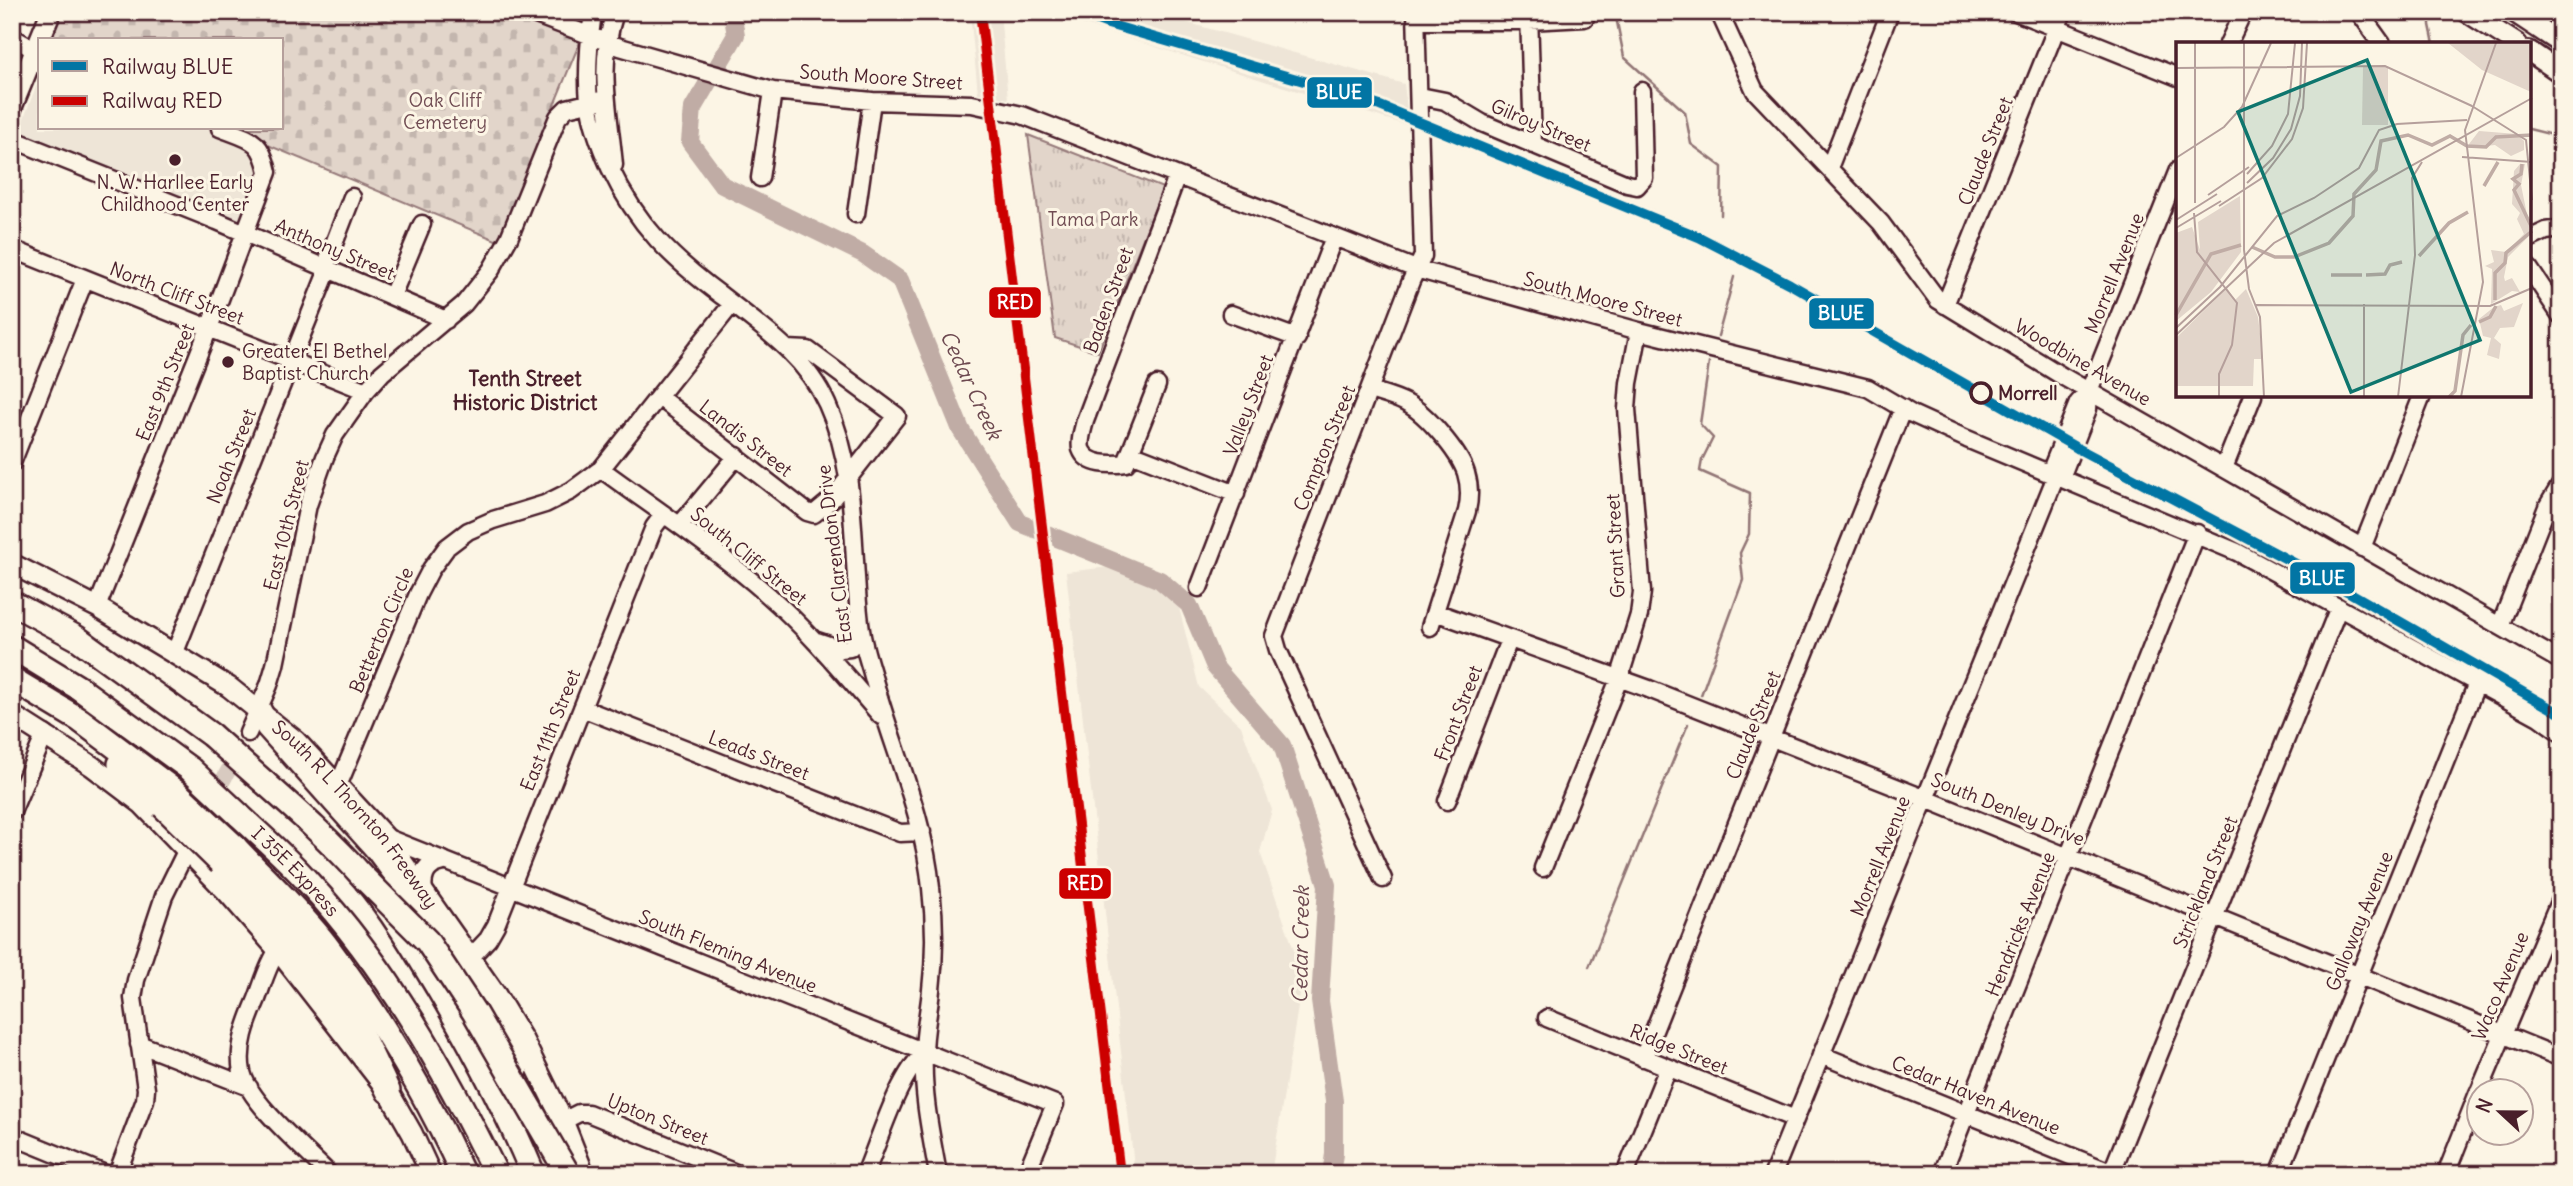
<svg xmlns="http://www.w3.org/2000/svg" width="2573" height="1186" font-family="Delius,sans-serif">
<defs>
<pattern id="cemetery-stones" width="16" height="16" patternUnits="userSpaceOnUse" patternTransform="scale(1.75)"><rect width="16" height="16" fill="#e2d5ca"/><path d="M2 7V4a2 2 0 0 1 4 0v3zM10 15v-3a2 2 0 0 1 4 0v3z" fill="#c3b6ae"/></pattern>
<pattern id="park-tufts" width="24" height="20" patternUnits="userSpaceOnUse" patternTransform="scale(1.75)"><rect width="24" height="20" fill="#e2d5ca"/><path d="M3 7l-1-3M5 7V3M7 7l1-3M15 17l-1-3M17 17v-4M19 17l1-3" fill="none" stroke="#c3b6ae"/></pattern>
</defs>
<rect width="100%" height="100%" fill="#fcf5e5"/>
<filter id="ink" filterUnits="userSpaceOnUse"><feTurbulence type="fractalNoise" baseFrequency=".0143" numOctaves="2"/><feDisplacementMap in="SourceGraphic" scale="14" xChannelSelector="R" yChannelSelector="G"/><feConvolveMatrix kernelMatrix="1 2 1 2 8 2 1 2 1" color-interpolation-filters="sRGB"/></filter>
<g filter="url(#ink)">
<path fill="#eee5d7" d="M970 12H1000L1008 99 978 93Z
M1044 12H1150L1404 84 1409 126Z
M40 76V128H211L259 148 262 172 241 221 19 131Z
M1109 567 1176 596 1199 687 1241 726 1272 810 1260 852 1303 976 1271 1174H1135L1066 572Z"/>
<path fill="url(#cemetery-stones)" stroke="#967a7a" stroke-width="2" d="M57 12H521L582 37 498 241 227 128H282V40H45Z"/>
<path fill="url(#park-tufts)" stroke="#967a7a" stroke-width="2" d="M1028 135 1163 188 1098 352 1055 338Z"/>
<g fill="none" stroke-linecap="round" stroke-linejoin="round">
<path stroke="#917474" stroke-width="2.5" d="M1615 12 1624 57 1685 112 1691 144 1722 167 1721 215
M2430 12V25L2434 44
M2529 129 2561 137
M1718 336 1734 277
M1701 695 1743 580 1740 553 1749 534 1750 493 1700 471 1702 460 1713 438 1700 424 1709 363
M1589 967 1688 724"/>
<path stroke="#c0aca5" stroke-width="18" d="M732 12 736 35 693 108 690 142 722 185 863 254 900 280 961 430 1020 523 1160 580 1189 605 1215 667 1282 745 1327 885 1320 1001 1334 1101V1154L1331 1174"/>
<path stroke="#d8cac0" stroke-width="16" stroke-dasharray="16 8" stroke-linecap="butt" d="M200 824 248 733"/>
<g stroke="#4a1f2b" stroke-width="21">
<path id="minor" d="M528 12 620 47 773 91 872 101 972 104 1022 115 1416 269 1639 331 1868 388 1912 414 1967 439 2237 552 2539 717 2561 733
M593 12C589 42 586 72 589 101 592 125 600 146 610 168 637 225 672 259 722 296 762 327 806 357 827 404 860 476 850 555 861 630 863 645 868 659 872 673 891 745 924 814 931 888 935 922 935 957 931 990 929 1011 924 1032 924 1054 922 1094 931 1135 938 1174
M1529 12 1533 145
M1719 12 1755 91 1881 223 1938 300 2062 376 2561 661
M2016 12 2178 77
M2359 12 2382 44
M1416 21H1529L1585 18
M12 37 40 53
M2228 44 2243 12
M1420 96 1445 101 1482 123 1627 184 1637 186 1644 178 1642 91
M12 139 217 221 446 320
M614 165C609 110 597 68 615 12
M1829 168 1890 12
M760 178 773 91
M856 214 872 101
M2529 239 2546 231 2561 229
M12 249 366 391
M2529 268 2561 316
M392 296 422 224
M1945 305 2063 12
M1231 314 1297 338
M1157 385 1126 463C1112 465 1087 466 1081 449 1079 440 1083 429 1085 421L1177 176
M1370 390C1382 394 1395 397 1406 403 1426 413 1459 452 1466 473 1470 486 1470 498 1467 511L1430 627
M659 397 807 512 814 514 832 499 897 416 808 350 787 349
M1131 453 1236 494
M12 463 85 279
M2224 468 2253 396
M601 469C657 510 716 549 768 595 810 632 845 675 881 716
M2056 475 2053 465 2078 403 2089 391
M680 525 737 456
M2362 548 2422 396
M1199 588 1334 237
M97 607 209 328 268 172C261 138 250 140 220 128
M1435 612 1649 689 1926 799 2561 1058
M2500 626 2547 507 2561 484
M817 641 841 649 850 648 861 632
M175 652 325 277V267L352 197
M582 708 900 833 922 832
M248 733 269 685 275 665 308 505 325 457 335 435 366 391 382 373 464 304 491 270 509 238 558 117 567 108 605 99
M338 786 418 594 431 569 447 547 468 531 493 520 545 504 571 491 601 469 732 304
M1447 801 1509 640
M12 812 45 734
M385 837 1055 1104 1026 1174
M1543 868 1619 679 1639 615 1642 592 1627 409 1629 383 1639 331
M1383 879 1278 650 1274 636 1411 281 1423 256 1416 12
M278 950C268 964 263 983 257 999 247 1022 237 1047 242 1072 249 1103 306 1150 329 1174
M471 957 488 939 496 925 654 527 663 515
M1547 1018 1795 1119
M139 1044 249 1087
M1821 1055 2115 1174
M1643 1058 1903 408
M2479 1092 2561 897
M563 1121 579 1113H588L738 1174
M12 1136 105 1174
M117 1174 145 1100 146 1089 133 998 136 980 164 896 191 841
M865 1174C880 1139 897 1078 924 1053
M1625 1174 1668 1068
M1773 1174 2052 486 2056 475 2064 470 2088 409 2089 391 2178 170
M1942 1174 2197 533
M2111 1174 2339 607
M2279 1174 2477 683
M2446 1174 2478 1093"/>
</g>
<g stroke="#4a1f2b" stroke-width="24">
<g id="major">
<path d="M2467 12 2517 44"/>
<path d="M2514 12 2561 43"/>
<path d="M2529 51 2561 73"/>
<path d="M12 107 51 12"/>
<path id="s1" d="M12 564 97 607 229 687 296 741 338 786 385 837 496 995 523 1040 563 1121 584 1174"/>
<path d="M12 715 92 766 142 804 228 893 278 950 388 1091 412 1133 431 1174"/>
<path d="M422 889C421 874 427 864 442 861"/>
</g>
</g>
<g stroke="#4a1f2b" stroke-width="28">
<g id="highway">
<path d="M12 603 77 638 211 735"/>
<path d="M12 647 79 688 190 769"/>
<path d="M12 679 80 720 176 792"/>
<path d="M259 710 268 727 377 849 428 917 498 1025 516 1070"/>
<path d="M120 764 163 806"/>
<path d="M264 782C298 812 333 843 364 878 391 909 417 953 438 988 474 1049 506 1109 533 1174"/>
<path id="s2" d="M239 815C262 837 287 858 308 882 387 967 445 1070 496 1174"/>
<path d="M235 847C265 879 299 910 326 945 379 1015 426 1094 463 1174"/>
<path d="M221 863 263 905 305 954 356 1023 388 1091"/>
</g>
</g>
<use href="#minor" stroke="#fcf5e5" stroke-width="16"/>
<use href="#major" stroke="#fcf5e5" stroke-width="19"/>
<use href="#highway" stroke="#fcf5e5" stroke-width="23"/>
<g stroke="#4a1f2b" stroke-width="28" stroke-linecap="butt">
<path id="highway-bridge" d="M211 735 264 782
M190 769 239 815
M176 792 235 847
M163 806 221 863
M365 879 427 941 474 1012 568 1174"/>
</g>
<use href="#highway-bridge" stroke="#fcf5e5" stroke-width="23"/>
<g stroke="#fcf5e5" stroke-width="16">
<path id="rail-1" d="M1077 12 1108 24 1307 82 1380 106 1699 237 1790 284 2077 448 2347 591 2561 714"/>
</g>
<g stroke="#fcf5e5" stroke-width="16">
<path id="rail-2" d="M980 12 1120 1174"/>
</g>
<use href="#rail-1" stroke="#0275a4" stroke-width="10"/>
<use href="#rail-2" stroke="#c00" stroke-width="10"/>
</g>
</g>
<g fill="#4a1f2b" stroke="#fcf5e5" stroke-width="2.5">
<circle cx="175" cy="160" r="7"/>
<circle cx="228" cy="362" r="7"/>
</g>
<circle fill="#fcf5e5" stroke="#4a1f2b" stroke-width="3.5" cx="1981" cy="393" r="10"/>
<g text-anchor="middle" stroke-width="6" stroke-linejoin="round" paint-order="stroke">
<g font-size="19" fill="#4a1f2b" stroke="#fcf5e5">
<text transform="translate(881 77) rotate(4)" y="7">South Moore Street</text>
<text transform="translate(1541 125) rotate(23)" y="7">Gilroy Street</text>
<text transform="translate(1985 151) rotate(-68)" y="7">Claude Street</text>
<text transform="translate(335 249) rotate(23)" y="7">Anthony Street</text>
<text transform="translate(2114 273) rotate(-68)" y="7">Morrell Avenue</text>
<text transform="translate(177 293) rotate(21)" y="7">North Cliff Street</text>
<text transform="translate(1603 299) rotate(15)" y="7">South Moore Street</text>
<text transform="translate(1108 300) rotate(-70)" y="7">Baden Street</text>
<text transform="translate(2083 362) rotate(30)" y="7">Woodbine Avenue</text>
<text transform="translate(165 382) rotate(-68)" y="7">East 9th Street</text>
<text transform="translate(1248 405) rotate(-69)" y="7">Valley Street</text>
<text transform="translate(746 438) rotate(38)" y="7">Landis Street</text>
<text transform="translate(1324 448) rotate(-68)" y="7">Compton Street</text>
<text transform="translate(231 456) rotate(-68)" y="7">Noah Street</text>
<text transform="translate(286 525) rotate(-76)" y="7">East 10th Street</text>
<text transform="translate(1615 546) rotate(-93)" y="7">Grant Street</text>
<text transform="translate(834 554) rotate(-97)" y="7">East Clarendon Drive</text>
<text transform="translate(749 556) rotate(39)" y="7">South Cliff Street</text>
<text transform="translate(381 630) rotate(-67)" y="7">Betterton Circle</text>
<text transform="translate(1458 713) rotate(-69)" y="7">Front Street</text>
<text transform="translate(1753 725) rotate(-68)" y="7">Claude Street</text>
<text transform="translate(550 730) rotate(-68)" y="7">East 11th Street</text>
<text transform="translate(759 755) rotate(21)" y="7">Leads Street</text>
<text transform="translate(2008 809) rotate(22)" y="7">South Denley Drive</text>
<text dy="7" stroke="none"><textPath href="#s1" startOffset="430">South R L Thornton Freeway</textPath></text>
<text transform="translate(1880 856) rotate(-68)" y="7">Morrell Avenue</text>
<text dy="7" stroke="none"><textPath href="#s2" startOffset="80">I 35E Express</textPath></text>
<text transform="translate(2205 882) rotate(-68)" y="7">Strickland Street</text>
<text transform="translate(2359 921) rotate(-68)" y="7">Galloway Avenue</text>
<text transform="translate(2020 924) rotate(-68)" y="7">Hendricks Avenue</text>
<text transform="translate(728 951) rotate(22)" y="7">South Fleming Avenue</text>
<text transform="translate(2500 986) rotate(-67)" y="7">Waco Avenue</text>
<text transform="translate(1679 1049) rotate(22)" y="7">Ridge Street</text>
<text transform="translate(1976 1095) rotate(22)" y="7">Cedar Haven Avenue</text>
<text transform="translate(658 1119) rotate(22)" y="7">Upton Street</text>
</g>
<g font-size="19" fill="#704c53" stroke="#fcf5e5">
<text x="445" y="107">Oak Cliff<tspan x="445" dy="22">Cemetery</tspan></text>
<text x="1093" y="226">Tama Park</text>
</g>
<g font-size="19" fill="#4a1f2b" stroke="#fcf5e5">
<text x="175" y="189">N. W. Harllee Early<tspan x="175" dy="22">Childhood Center</tspan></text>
<text x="242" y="358" text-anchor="start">Greater El Bethel<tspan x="242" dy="22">Baptist Church</tspan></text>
</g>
<g font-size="19" font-weight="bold" fill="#4a1f2b" stroke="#fcf5e5" text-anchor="start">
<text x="1998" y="400">Morrell</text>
</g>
<g font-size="21" font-weight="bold" fill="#4a1f2b" stroke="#fcf5e5">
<text x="525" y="386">Tenth Street<tspan x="525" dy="24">Historic District</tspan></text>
</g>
<g font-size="21" font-style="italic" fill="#6d4950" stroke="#fcf5e5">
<text transform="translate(971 385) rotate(65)" y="7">Cedar Creek</text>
<text transform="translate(1301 945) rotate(-89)" y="7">Cedar Creek</text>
</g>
</g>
<g transform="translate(2176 42)">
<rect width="355" height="355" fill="#fcf5e5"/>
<path d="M303 89 341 92 348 99V108L335 114 319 103 290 106ZM344 122H349L345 143 355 192 332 215 328 235 329 239 336 236 344 250 336 249 315 262 316 227 309 224 318 220 315 208 330 210 348 192 341 177 344 171 336 162 338 129ZM347 261 338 285 324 286 318 296 325 302 323 317 311 313 315 296 307 294 303 277 318 265 325 263 328 269Z" fill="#e2d5ca"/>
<path d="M187 25H212V83H186Z" fill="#e2d5ca"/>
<path d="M272 1H355V50L306 28ZM64 154 65 210 35 250 0 279V191L16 185 24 208 22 180ZM51 246 59 258 70 247 82 275 87 317H78L77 344H0V296Z" fill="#e2d5ca"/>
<path fill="none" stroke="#c0aca5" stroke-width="3.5" d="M346 122 345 132 337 137 343 142 338 148 356 186M308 144 322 120M76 205 99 215H118L153 201 177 174 178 152 200 128 205 99 232 93 256 103 274 94 291 104 310 105 320 95 356 93M243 214 273 181 292 170M155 233H186M190 233 209 232 214 223 226 220M319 258V231L329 221 330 211 356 189M0 273 35 212 65 203M303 280 314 275 320 264M273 355 279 349 287 293 295 283"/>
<path fill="none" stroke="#b59f9b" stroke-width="2" d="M19 1V161M68 1V208L73 247 84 275 88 355M0 26 209 24 296 64M296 64 350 98 356 158M286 115 356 120M0 116 48 85 66 65 95 1M71 132 96 104 112 72 119 1M71 141 97 116 115 87 124 54 126 1M32 153 73 125M43 164 86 136 116 97 127 66 131 1M18 171 21 210 61 261 56 303 43 332V355M0 178 41 152M0 186 45 159M80 263 314 264 356 246M0 286 44 245 101 174 138 156 183 126 203 88 221 82 291 78M0 293 98 201 356 56M188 355V262M222 355 239 213 236 136 246 120M285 355 307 240 289 88 320 1"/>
<path fill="#0f766e" fill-opacity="0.15" stroke="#0f766e" stroke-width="3.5" d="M191 18 304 298 175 350 62 70Z"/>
<rect width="355" height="355" fill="none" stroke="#4a1f2b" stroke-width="3.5"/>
</g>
<g stroke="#fcf5e5" stroke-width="2.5">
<rect x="1306" y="76" width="67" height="33" rx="7" fill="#0275a4"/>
<rect x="988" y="286" width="54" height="33" rx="7" fill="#c00"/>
<rect x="1808" y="297" width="67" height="33" rx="7" fill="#0275a4"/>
<rect x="2289" y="561" width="67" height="34" rx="7" fill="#0275a4"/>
<rect x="1058" y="867" width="54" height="33" rx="7" fill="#c00"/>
</g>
<g font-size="19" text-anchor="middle" font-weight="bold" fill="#fff">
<text x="1339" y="99">BLUE</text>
<text x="1015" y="309">RED</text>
<text x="1841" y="320">BLUE</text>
<text x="2322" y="585">BLUE</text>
<text x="1085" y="890">RED</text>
</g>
<rect width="2573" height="1186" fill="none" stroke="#fcf5e5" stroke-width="42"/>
<rect x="21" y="21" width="2531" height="1144" fill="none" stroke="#4a1f2b" stroke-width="2.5" filter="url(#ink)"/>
<rect x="38" y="38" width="245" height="91" fill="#fcf5e5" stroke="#b59f9b" stroke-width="2"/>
<rect x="52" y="61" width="35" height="10" fill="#0275a4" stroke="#b59f9b" stroke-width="2"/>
<text x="102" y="74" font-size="21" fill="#4a1f2b">Railway BLUE</text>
<rect x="52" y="96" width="35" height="10" fill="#cc0000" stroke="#b59f9b" stroke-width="2"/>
<text x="102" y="108" font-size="21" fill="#4a1f2b">Railway RED</text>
<g transform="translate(2500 1112) rotate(292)"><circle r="33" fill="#fcf5e5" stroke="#b59f9b" stroke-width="2"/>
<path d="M0-5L12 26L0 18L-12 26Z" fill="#4a1f2b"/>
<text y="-10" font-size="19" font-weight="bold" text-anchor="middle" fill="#4a1f2b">N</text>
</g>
</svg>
